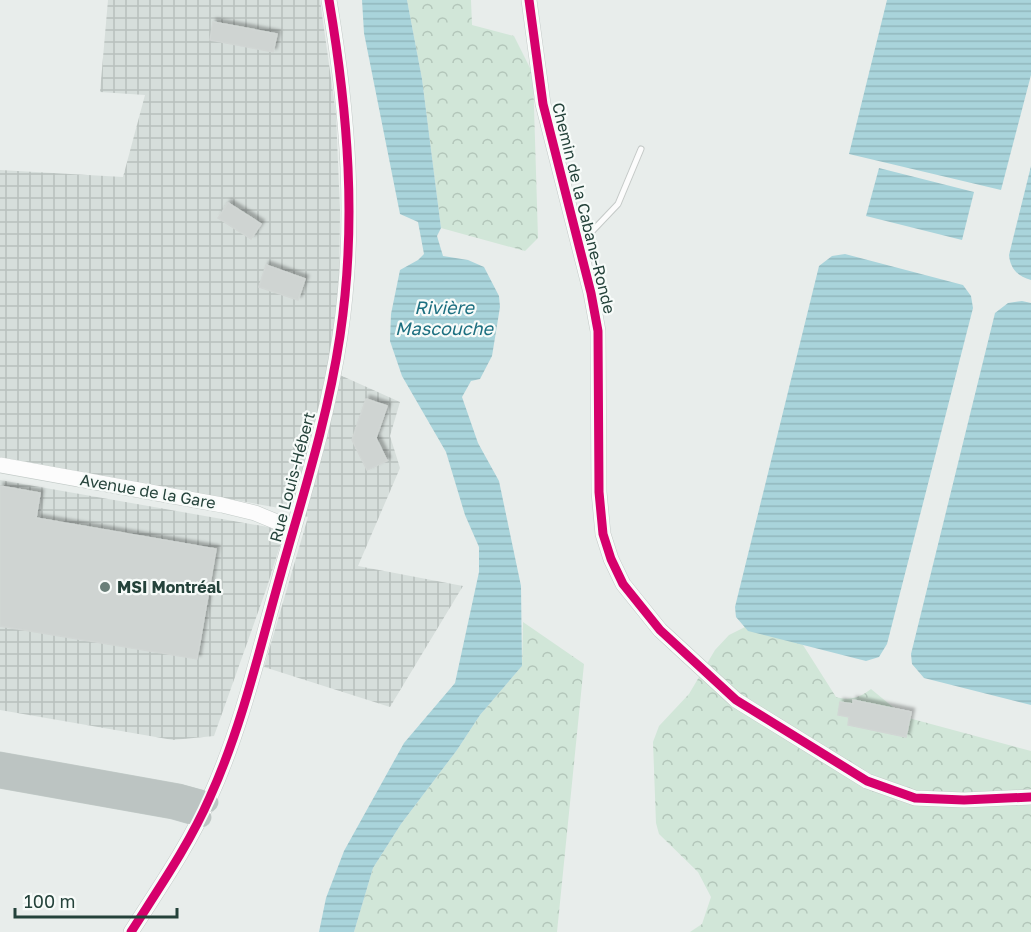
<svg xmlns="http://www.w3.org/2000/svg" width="1031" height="932" font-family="'Golos Text',sans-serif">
<defs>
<pattern id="industrial-grid" width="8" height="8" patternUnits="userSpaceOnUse" patternTransform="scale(1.5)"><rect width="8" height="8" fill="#d6dedb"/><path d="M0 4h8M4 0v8" fill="none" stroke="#b8c0bd"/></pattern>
<pattern id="forest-crowns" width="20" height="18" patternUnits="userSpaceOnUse" patternTransform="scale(1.5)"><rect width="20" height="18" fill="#d1e6d8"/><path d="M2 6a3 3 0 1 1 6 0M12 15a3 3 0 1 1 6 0" fill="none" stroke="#b3c6ba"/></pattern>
<pattern id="water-rules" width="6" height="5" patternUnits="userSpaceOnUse" patternTransform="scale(1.5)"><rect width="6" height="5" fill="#a9d4db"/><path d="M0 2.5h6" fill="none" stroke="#91b7bd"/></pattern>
<filter id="shadow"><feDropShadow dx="3.5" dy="-3.5" stdDeviation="1.5" flood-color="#0004"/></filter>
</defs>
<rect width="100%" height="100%" fill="#e8edeb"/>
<path fill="url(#industrial-grid)" d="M108 0H320L336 114 340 211 339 285 331 371 400 402 390 436 400 468 358 566 463 586 390 707 264 667 308 517 279 508 0 457V170L123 177 145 95 100 92Z
M0 480 285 530 267 587 214 736 173 740 0 710Z"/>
<path fill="url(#forest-crowns)" d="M407 0H471L472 25 514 36 533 74 538 238 525 251 441 228 422 79Z
M523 622 584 664 557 932H354L373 868 401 824 457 750 480 715 522 666Z
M755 622 768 623 803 645 836 697C850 701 859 698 871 689L905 717 1031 751V932H690L702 924 711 897 698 872 659 834 656 823 653 742 659 726 689 694 715 650 729 635Z"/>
<path fill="url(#water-rules)" d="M362 0H407L422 79 441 228 437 236 443 256 468 260 484 267 499 296 500 307 492 356 480 379 471 381 462 397 478 443 499 481 521 586 522 666 480 715 457 750 401 824 373 868 354 932H319L326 898 344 851 404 743 455 683 479 572V547L465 515 446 452 402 376 390 341 391 314 400 270 418 260 424 254 418 222 400 214 364 33Z
M887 0H1031V75L1001 190 849 154Z
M1031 166V280C1018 277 1010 268 1009 255Z
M879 168 974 192 962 240 866 216Z
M845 254 963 285 971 296 973 308 887 644 879 657 866 661 748 631 736 617 735 607 819 266 832 256Z
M1022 301 1031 303V705L924 678 912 664 911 654 995 313 1008 303Z"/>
<path fill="#cfd4d2" stroke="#d1d6d4" stroke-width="1.5" filter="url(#shadow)" d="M213 22 277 34 273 52 210 40Z
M228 203 261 224 251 239 218 218Z
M266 265 305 279 298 300 259 287Z
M366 399 387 406 376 438 387 461 367 470 352 440Z
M0 486 40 493 36 518 216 549 197 659 0 626Z
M853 700 911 712 906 737 848 725 849 717 838 715 840 702 853 704Z"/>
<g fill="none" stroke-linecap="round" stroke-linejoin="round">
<g stroke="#c5cac8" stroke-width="7">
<path id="lane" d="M580 244 618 204 641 149"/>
</g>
<g stroke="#c3cbc8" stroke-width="16">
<path id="secondary" d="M529 0 543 104 591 293 598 331 599 492 603 534 611 559 623 584 660 630 736 700 867 781 915 798 964 800 1031 797
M0 465 222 505 255 513 294 529
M131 932C159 888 189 845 210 797 242 727 260 647 281 573 303 495 328 417 340 336 357 223 348 112 329 0"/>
</g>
<g stroke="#c3ccc9" stroke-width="21">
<path id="highway" d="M0 762 179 794 208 802
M0 778 173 809 201 817"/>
</g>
<use href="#lane" stroke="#fcfcfc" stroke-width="5"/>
<use href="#secondary" stroke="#fcfcfc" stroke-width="15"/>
<use href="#highway" stroke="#bcc4c2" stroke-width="20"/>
<g stroke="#f7fbf9" stroke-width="13">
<path id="cycleway" d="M529 0 543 104 591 293 598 331 599 492 603 534 611 559 623 584 660 630 736 700 867 781 915 798 964 800 1031 797
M131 932C159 888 189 845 210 797 242 727 260 647 281 573 303 495 328 417 340 336 357 223 348 112 329 0"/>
</g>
<use href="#cycleway" stroke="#d6006c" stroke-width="9"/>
</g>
<circle fill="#697e78" stroke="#f7fbf9" stroke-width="2" cx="105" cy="587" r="6"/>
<g text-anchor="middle" stroke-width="4.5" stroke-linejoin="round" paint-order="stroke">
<g font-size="16" fill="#24423a" stroke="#f7fbf9">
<text transform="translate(584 208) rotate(76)" y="6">Chemin de la Cabane-Ronde</text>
<text transform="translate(292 477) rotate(-75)" y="6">Rue Louis-Hébert</text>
<text transform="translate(148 491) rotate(10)" y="6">Avenue de la Gare</text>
</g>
<g font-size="16" font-weight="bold" fill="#24423a" stroke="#f7fbf9" text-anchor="start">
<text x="117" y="593">MSI Montréal</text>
</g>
<g font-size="18" font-style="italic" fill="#1c6f80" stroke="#f7fbf9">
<text x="444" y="314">Rivière<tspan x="444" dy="21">Mascouche</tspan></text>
</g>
</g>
<path d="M15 908v9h162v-9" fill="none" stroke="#24423a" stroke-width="3"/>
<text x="24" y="908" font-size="18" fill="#24423a" stroke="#f7fbf9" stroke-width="4.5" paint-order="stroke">100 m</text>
</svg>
